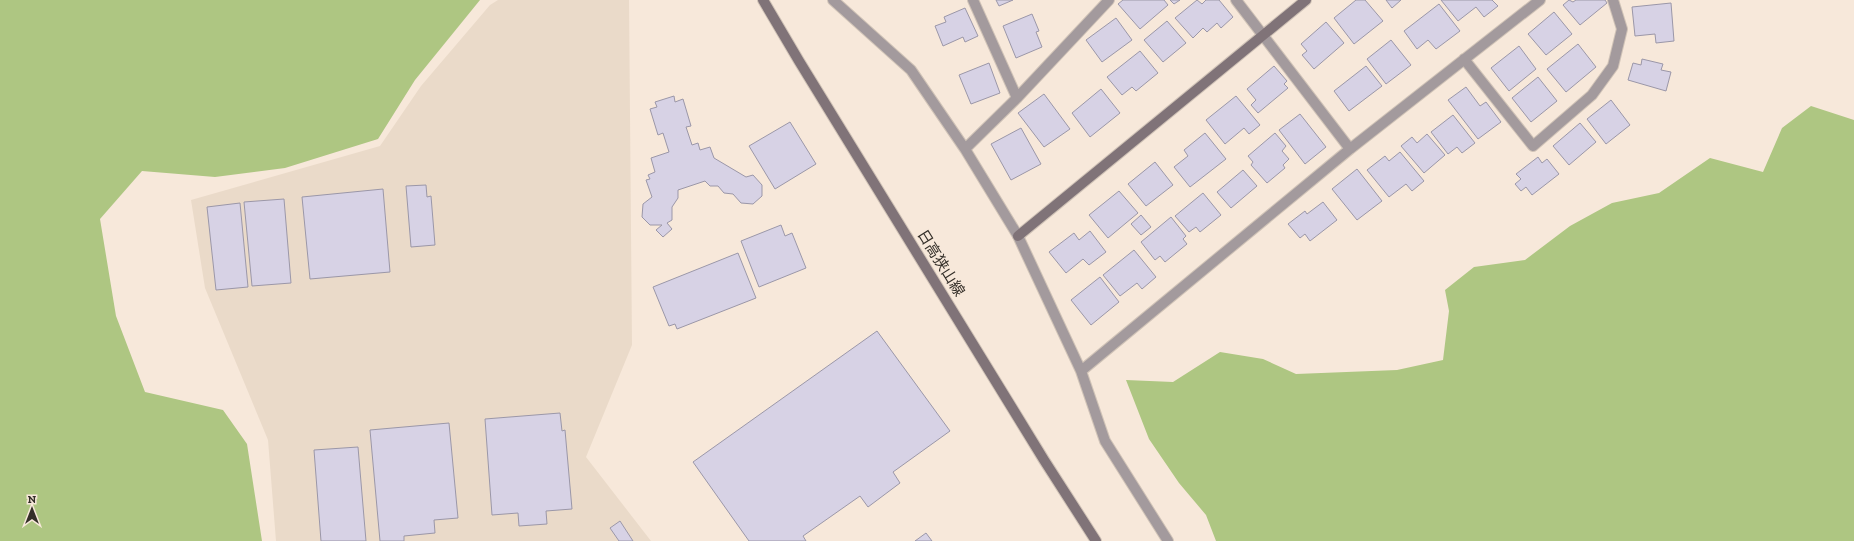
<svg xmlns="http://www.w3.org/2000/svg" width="1854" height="541" font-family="'Zilla Slab','Noto Sans JP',serif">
<rect width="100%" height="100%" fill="#f7e8da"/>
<path fill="#eadac9" d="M498 0H629L632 345 586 457 651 541H276L268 440 205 288 191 200 380 146 421 86 490 5Z"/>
<path fill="#aec682" d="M0 0H480L415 80 378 139 285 168 215 177 142 171 100 219 116 316 145 392 223 410 247 444 262 541H0Z
M1811 106 1854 120V541H1216L1206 515 1179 483 1149 439 1126 380 1173 382 1220 352 1263 359 1296 374 1397 370 1443 360 1449 311 1445 290 1474 267 1525 260 1570 226 1612 203 1659 193 1710 158 1763 172 1782 128Z"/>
<path fill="#d7d2e5" stroke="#9b97a8" d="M996 0H1013L999 6Z
M1123 0H1164L1168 5 1140 29 1118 4Z
M1170 0H1180L1174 4Z
M1197 0 1202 4 1206 0H1219L1233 17 1221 28 1217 23 1207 32 1203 28 1193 38 1175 18Z
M1356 0H1365L1383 21 1354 44 1334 18Z
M1386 0H1401L1392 8Z
M1441 0H1492L1498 6 1484 17 1476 7 1458 21Z
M1569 0 1573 2 1576 0H1605L1607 3 1580 25 1563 5Z
M1671 3 1674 41 1656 43 1655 34 1635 36 1632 7Z
M1439 4 1460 31 1436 49 1428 40 1417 49 1404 31Z
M965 8 978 36 965 42 963 37 943 46 935 26 946 22 944 17Z
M1554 12 1572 34 1546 55 1528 34Z
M1032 14 1039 31 1036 32 1042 47 1016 58 1003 26Z
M1116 18 1132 40 1102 62 1086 40Z
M1167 21 1186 43 1163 62 1144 40Z
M1326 22 1344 43 1314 69 1302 55 1307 51 1301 44Z
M1391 40 1411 65 1386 84 1367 59Z
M1578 44 1596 67 1566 92 1547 69Z
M1519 46 1536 69 1509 91 1491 68Z
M1140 51 1158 73 1136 91 1132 87 1122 95 1107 77Z
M1642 59 1663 64 1661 70 1671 72 1666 91 1628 80 1633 63 1641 65Z
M989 63 1000 93 971 104 959 75Z
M1274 66 1287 81 1284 84 1288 88 1258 113 1251 105 1256 100 1247 89Z
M1366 66 1382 86 1349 111 1334 91Z
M1538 77 1557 101 1531 122 1512 98Z
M1466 87 1480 106 1486 102 1501 122 1478 139 1448 100Z
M1101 89 1120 113 1090 137 1072 113Z
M1044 94 1070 129 1044 147 1018 113Z
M674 96 675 102 683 99 691 126 686 127 692 145 698 143 700 150 710 147 714 158 746 177 753 175 762 185V196L753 204 741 203 733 194 724 193 718 186H710L705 181 678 190V198L672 207V220L667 223 672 229 663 237 656 230 662 225H650L642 217 643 204 652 197 646 180 650 179 648 175 655 172 651 158 669 152 663 133 658 135 650 109 657 107 655 102Z
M1236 96 1260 125 1249 134 1244 128 1225 144 1206 120Z
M1611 100 1630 125 1606 144 1587 119Z
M1300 114 1326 147 1305 164 1279 130Z
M1453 115 1475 143 1462 153 1457 147 1448 154 1431 132Z
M790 122 816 164 775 189 749 146Z
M1580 123 1596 142 1569 165 1553 146Z
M1021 128 1041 164 1011 180 991 144Z
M1205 133 1226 159 1190 187 1174 167 1188 156 1184 150Z
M1275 133 1286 146 1282 151 1289 159 1283 165 1285 168 1267 183 1251 165 1253 162 1248 156Z
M1427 134 1445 155 1424 173 1401 146 1412 137 1417 143Z
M1400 152 1424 181 1412 191 1406 184 1389 197 1367 170 1385 156 1389 161Z
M1538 157 1542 163 1547 159 1559 174 1532 195 1526 187 1521 191 1515 184 1521 179 1516 174Z
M1155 162 1173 185 1146 206 1128 184Z
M1357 169 1382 201 1357 220 1332 189Z
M1243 170 1257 186 1231 208 1217 192Z
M426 185 427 197 431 196 435 245 411 247 406 186Z
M383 189 390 272 310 279 302 197Z
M1119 191 1138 213 1108 238 1089 215Z
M1203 193 1221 215 1200 232 1196 227 1189 232 1175 216Z
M284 199 291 283 252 286 244 202Z
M1323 202 1337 220 1310 241 1305 234 1300 238 1288 224 1305 211 1307 214Z
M240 203 248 287 216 290 207 207Z
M1141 215 1151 227 1141 235 1131 224Z
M1171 217 1186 236 1183 239 1187 244 1165 262 1160 256 1155 260 1141 242Z
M781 225 785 236 792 233 806 268 759 287 741 241Z
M1090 231 1106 252 1089 265 1083 259 1066 273 1049 252 1074 233 1079 240Z
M1134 250 1156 277 1142 289 1137 283 1120 296 1103 275Z
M738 253 756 298 677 329 675 324 669 326 653 287Z
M1100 277 1119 302 1091 325 1071 300Z
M877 331 950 431 893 472 900 483 868 507 860 496 803 536 806 541H749L693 462Z
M560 413 562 431 565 430 572 509 546 511 547 524 519 526 518 513 492 515 485 419Z
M449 423 458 518 434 520 435 533 404 536V541H380L370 430Z
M358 447 366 541H321L314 450Z
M620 521 633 541H619L610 528Z
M926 533 932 541H915Z"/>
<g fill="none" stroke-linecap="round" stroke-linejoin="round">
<g stroke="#d0c3b7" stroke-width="12">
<path id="street" d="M833 0 911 70 965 149 1018 236 1081 371 1105 441 1168 541
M973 0 1017 98
M1236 0 1350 149
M1464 59 1533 146 1592 95 1613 66 1622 29 1613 0
M965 149 1017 98 1109 0
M1081 371 1350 149 1540 0"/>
</g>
<g stroke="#d0c3b7" stroke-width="12">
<path id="secondary" d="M763 0 799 61 1044 460 1096 541
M1018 236 1306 0"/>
</g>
<use href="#street" stroke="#a39a9d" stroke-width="10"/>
<use href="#secondary" stroke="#807378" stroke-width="10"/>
</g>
<g text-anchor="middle" stroke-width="4" stroke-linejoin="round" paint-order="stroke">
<g font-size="15" fill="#342f29" stroke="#f7e8da">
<text transform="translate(941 263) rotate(58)" y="5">日高狭山線</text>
</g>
</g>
<g transform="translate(32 509)" stroke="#f7e8da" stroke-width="3" paint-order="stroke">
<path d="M0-3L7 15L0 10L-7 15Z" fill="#342f29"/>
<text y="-6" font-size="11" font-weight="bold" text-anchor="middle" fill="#342f29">N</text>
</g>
</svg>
